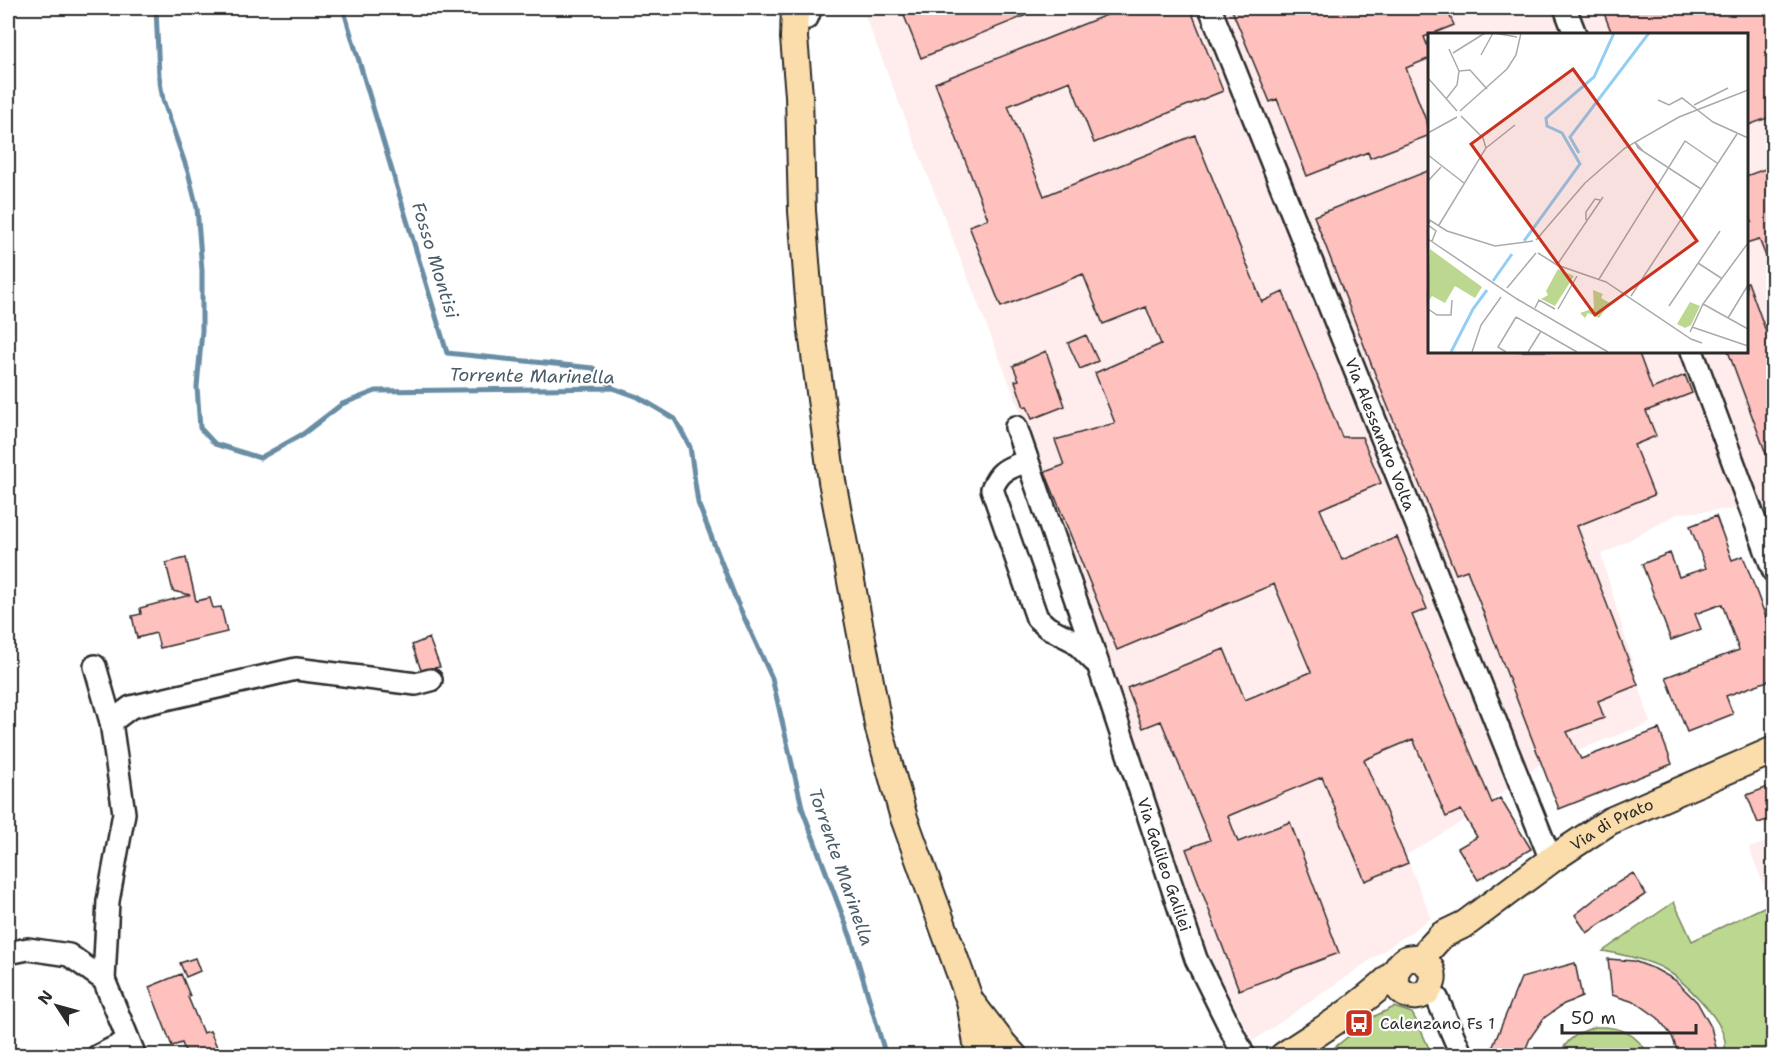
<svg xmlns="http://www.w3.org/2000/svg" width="1781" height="1063" font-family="'Shantell Sans',sans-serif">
<rect width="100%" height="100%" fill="#fff"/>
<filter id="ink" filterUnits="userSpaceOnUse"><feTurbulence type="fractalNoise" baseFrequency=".0167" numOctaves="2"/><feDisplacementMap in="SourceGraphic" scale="12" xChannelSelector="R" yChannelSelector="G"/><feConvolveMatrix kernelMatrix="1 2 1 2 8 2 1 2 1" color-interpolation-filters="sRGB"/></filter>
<g filter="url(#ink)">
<path fill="#ffecec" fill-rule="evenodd" d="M862 8H1773V505L1766 507 1679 513 1601 555 1650 723 1540 764 1466 819 1406 855 1431 918 1253 1041 1207 952 1025 423ZM1430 34H1746V351H1430Z
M1773 840H1774L1773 908 1749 848Z"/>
<path fill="#bcd890" stroke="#74825e" stroke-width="1.5" d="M1674 902 1692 941 1772 903 1774 915 1773 1055H1725C1725 1050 1726 1042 1724 1037 1719 1016 1684 981 1666 970 1649 960 1623 955 1603 951Z
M1394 1007 1412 1013 1419 1026 1432 1055H1325L1373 1017Z
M1595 1027C1621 1026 1635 1033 1649 1055H1559C1568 1038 1577 1033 1595 1027Z"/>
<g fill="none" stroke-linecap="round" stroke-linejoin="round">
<path stroke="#698da4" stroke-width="5" d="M156 8 159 76 163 100 188 172 197 208 202 270V331L197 387 200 428 215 444 260 458 303 434 342 404 376 391 613 388 638 397 675 419 690 447 698 503 737 602 772 678 803 811 851 938 886 1056
M343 8 447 353 593 368 613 388"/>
</g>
<path fill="#fec1be" stroke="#2b2b2b" stroke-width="1.5" d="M901 8H1044L921 58Z
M1124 8H1190L1223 91 1094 143 1070 81 1008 106 1044 196 1195 135 1262 302 1283 292 1342 437H1362L1381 483 1320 509 1342 560 1397 537 1427 609 1412 615 1492 803 1500 798 1531 849 1478 880 1458 848 1477 837 1461 810 1446 817 1413 739 1364 760 1408 863 1365 881 1322 777 1228 816 1238 842 1290 822 1339 953 1239 990 1186 849 1210 840 1161 721 1143 728 1127 688 1224 649 1245 700 1311 672 1274 584 1117 650 1045 472 1064 465 1055 440 1115 423 1095 373 1161 344 1146 307 1103 324 1083 274 1001 307 969 226 988 219 935 83Z
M1231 8H1446L1454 25 1424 37 1430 52V58L1406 68 1430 131V135L1370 158 1368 152 1307 176 1277 99 1270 102Z
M1602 8H1770L1773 16V116L1746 126V34H1612Z
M1773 166V274L1759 239 1746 243V223L1752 222 1746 208V176Z
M1430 170V351H1638L1652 389 1685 375 1692 393 1646 411 1656 436 1634 445 1654 495 1577 526 1638 685 1598 701 1604 718 1567 732 1581 759 1659 729 1672 764 1559 809 1467 570 1456 574 1384 397 1314 216Z
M1746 282H1748L1773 351V470H1772L1728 351H1746Z
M1086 335 1098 361 1080 369 1068 343Z
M1046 351 1065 406 1032 419 1027 406 1024 407 1015 381 1019 380 1013 366Z
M1716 516 1732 560 1743 556 1764 612 1773 639V679L1726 696 1733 714 1687 732 1666 677 1739 650 1722 604 1695 614 1701 629 1671 640 1642 564 1670 553 1679 577 1706 568 1690 526Z
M186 558 196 601 210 598 213 608 221 607 227 632 160 648 156 633 137 638 132 616 141 614 140 608 190 595 173 591 166 563Z
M429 638 440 667 421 670 412 645Z
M1773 785V818L1758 823 1747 795Z
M1633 873 1646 894 1587 933 1575 915 1606 890Z
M195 958 200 971 186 977 180 963Z
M1608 959 1634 961 1655 969 1675 980 1697 1002 1711 1027 1718 1056H1679L1672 1036 1658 1018 1637 1003 1612 995Z
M1575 963 1582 997 1564 1004 1544 1018 1530 1038 1523 1056H1489L1521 978Z
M181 974 190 996 188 997 203 1033 210 1031 221 1056H187L182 1043 172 1046 149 987Z"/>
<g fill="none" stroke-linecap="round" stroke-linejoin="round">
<g stroke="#2b2b2b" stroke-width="26">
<g id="minor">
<path id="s1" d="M1210 8 1551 860"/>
<path d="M1565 8 1575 34"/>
<path d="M807 18 811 8"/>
<path d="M1692 351 1774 572"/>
<path id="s2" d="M1016 427 1099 667 1196 959 1244 1056"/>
<path d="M1027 461C1009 468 1000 469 992 489L1037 618 1047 627 1074 641 1094 661"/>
<path d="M95 666 111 722 124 813 108 901 104 980"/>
<path d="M111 722 131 707 296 669 416 684 431 680"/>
<path d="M8 953 28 949 69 955 104 980 135 1056"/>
<path d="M1428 990 1437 998 1462 1056"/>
<path d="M98 1056 128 1041"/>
</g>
</g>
<g stroke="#2b2b2b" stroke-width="30">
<g id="major">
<path d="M795 8 794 38 799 95 802 211 811 325 832 481 879 729 904 818 970 1001 979 1056"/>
<path id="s3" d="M1420 959 1442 935 1465 924 1551 860 1610 821 1774 750"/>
<path d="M973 1005 1003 1044 1014 1056"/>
<path d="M1283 1056C1307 1039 1334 1024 1356 1006 1369 995 1384 985 1395 972 1399 967 1400 962 1407 959 1422 954 1436 968 1432 982 1426 1006 1392 998 1395 972"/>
</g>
</g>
<use href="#minor" stroke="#fff" stroke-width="21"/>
<use href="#major" stroke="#faddab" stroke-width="26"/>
</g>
</g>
<defs>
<g id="bus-square" transform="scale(1.5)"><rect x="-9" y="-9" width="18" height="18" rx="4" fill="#c8321e" stroke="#fff"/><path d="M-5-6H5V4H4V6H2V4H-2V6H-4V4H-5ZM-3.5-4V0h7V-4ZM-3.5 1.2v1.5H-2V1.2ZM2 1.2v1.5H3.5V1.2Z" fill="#fff"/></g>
</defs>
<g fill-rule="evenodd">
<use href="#bus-square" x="1359" y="1023"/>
</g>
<g text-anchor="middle" stroke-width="4.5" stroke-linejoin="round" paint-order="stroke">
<g font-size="16" fill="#2b2b2b" stroke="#fff">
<text dy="6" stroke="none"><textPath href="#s1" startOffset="459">Via Alessandro Volta</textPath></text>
<text dy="6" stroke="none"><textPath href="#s3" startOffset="236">Via di Prato</textPath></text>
<text dy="6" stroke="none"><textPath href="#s2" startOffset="462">Via Galileo Galilei</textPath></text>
</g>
<g font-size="16" fill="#2b2b2b" stroke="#fff" text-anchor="start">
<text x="1380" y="1029">Calenzano Fs 1</text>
</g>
<g font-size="18" font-style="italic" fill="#4a5c67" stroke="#fff">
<text transform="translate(435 260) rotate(73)" y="6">Fosso Montisi</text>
<text transform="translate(532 376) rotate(1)" y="6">Torrente Marinella</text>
<text transform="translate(841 867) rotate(71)" y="6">Torrente Marinella</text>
</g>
</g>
<g transform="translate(1428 33)">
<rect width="320" height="320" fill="#fff"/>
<path d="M2 216 54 254 47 265 27 253 17 270 4 263 0 269ZM130 236 146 243 127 273 113 266 120 262 118 258ZM165 257 175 261 173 265 182 270 171 285 160 280 157 285 152 280 166 275ZM262 269 272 273 263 292 257 295 249 291Z" fill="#bcd890"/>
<path fill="none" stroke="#93cff4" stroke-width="3" d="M151 120 142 104 221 0M96 208 152 131 134 100 119 93 118 85 166 44 186 0M65 248 84 221M23 319 45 276 59 257"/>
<path fill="none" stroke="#aaa" stroke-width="1.5" d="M66 0 89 4M25 20 57 0M53 22 65 0M31 38 42 37 59 56M0 45 29 78M18 66 29 52 31 38 21 16M230 67 241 72 254 65 285 89 320 105M266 72 300 55M32 78 79 36 88 22 93 0M0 100 29 84M58 115 87 92M215 118 207 109 210 115 273 156M0 122 36 150M0 148 13 134M0 186 19 198 67 213 105 208M158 187V179L167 166 172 167M2 188 0 192 8 198 4 208M11 192 58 115 55 105 33 83M0 206 89 266 180 319M108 207 157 150 197 115 251 84 320 57M110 220 129 232 178 249 263 306 274 310M270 230 293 245M129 232 175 164M171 246 257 108 289 130M79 255 108 220M203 263 309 101M275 271 320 296M241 273 292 198M107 275 111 267 127 276M0 276 9 282H23L24 267M130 276 149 243M88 284 149 319M300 285 320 252M264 294 320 313M262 299 275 271 320 210M44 319 53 292 73 264M78 319 70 314 88 284M100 319 113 298"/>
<path fill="#c8321e" fill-opacity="0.15" stroke="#c8321e" stroke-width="3" d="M145 36 269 208 167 282 43 111Z"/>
<rect width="320" height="320" fill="none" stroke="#2b2b2b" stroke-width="3"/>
</g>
<rect width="1781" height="1063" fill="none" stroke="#fff" stroke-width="30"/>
<rect x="15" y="15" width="1751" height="1033" fill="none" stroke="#2b2b2b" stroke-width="2" filter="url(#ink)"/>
<g transform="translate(57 1006) rotate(306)" stroke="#ffffff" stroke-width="4.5" paint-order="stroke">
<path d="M0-4.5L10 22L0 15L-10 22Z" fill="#2b2b2b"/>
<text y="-9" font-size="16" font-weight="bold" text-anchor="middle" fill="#2b2b2b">N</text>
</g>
<path d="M1562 1024v9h134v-9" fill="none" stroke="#2b2b2b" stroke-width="3"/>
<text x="1571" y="1024" font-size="18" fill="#2b2b2b" stroke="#ffffff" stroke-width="4.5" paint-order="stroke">50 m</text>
</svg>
